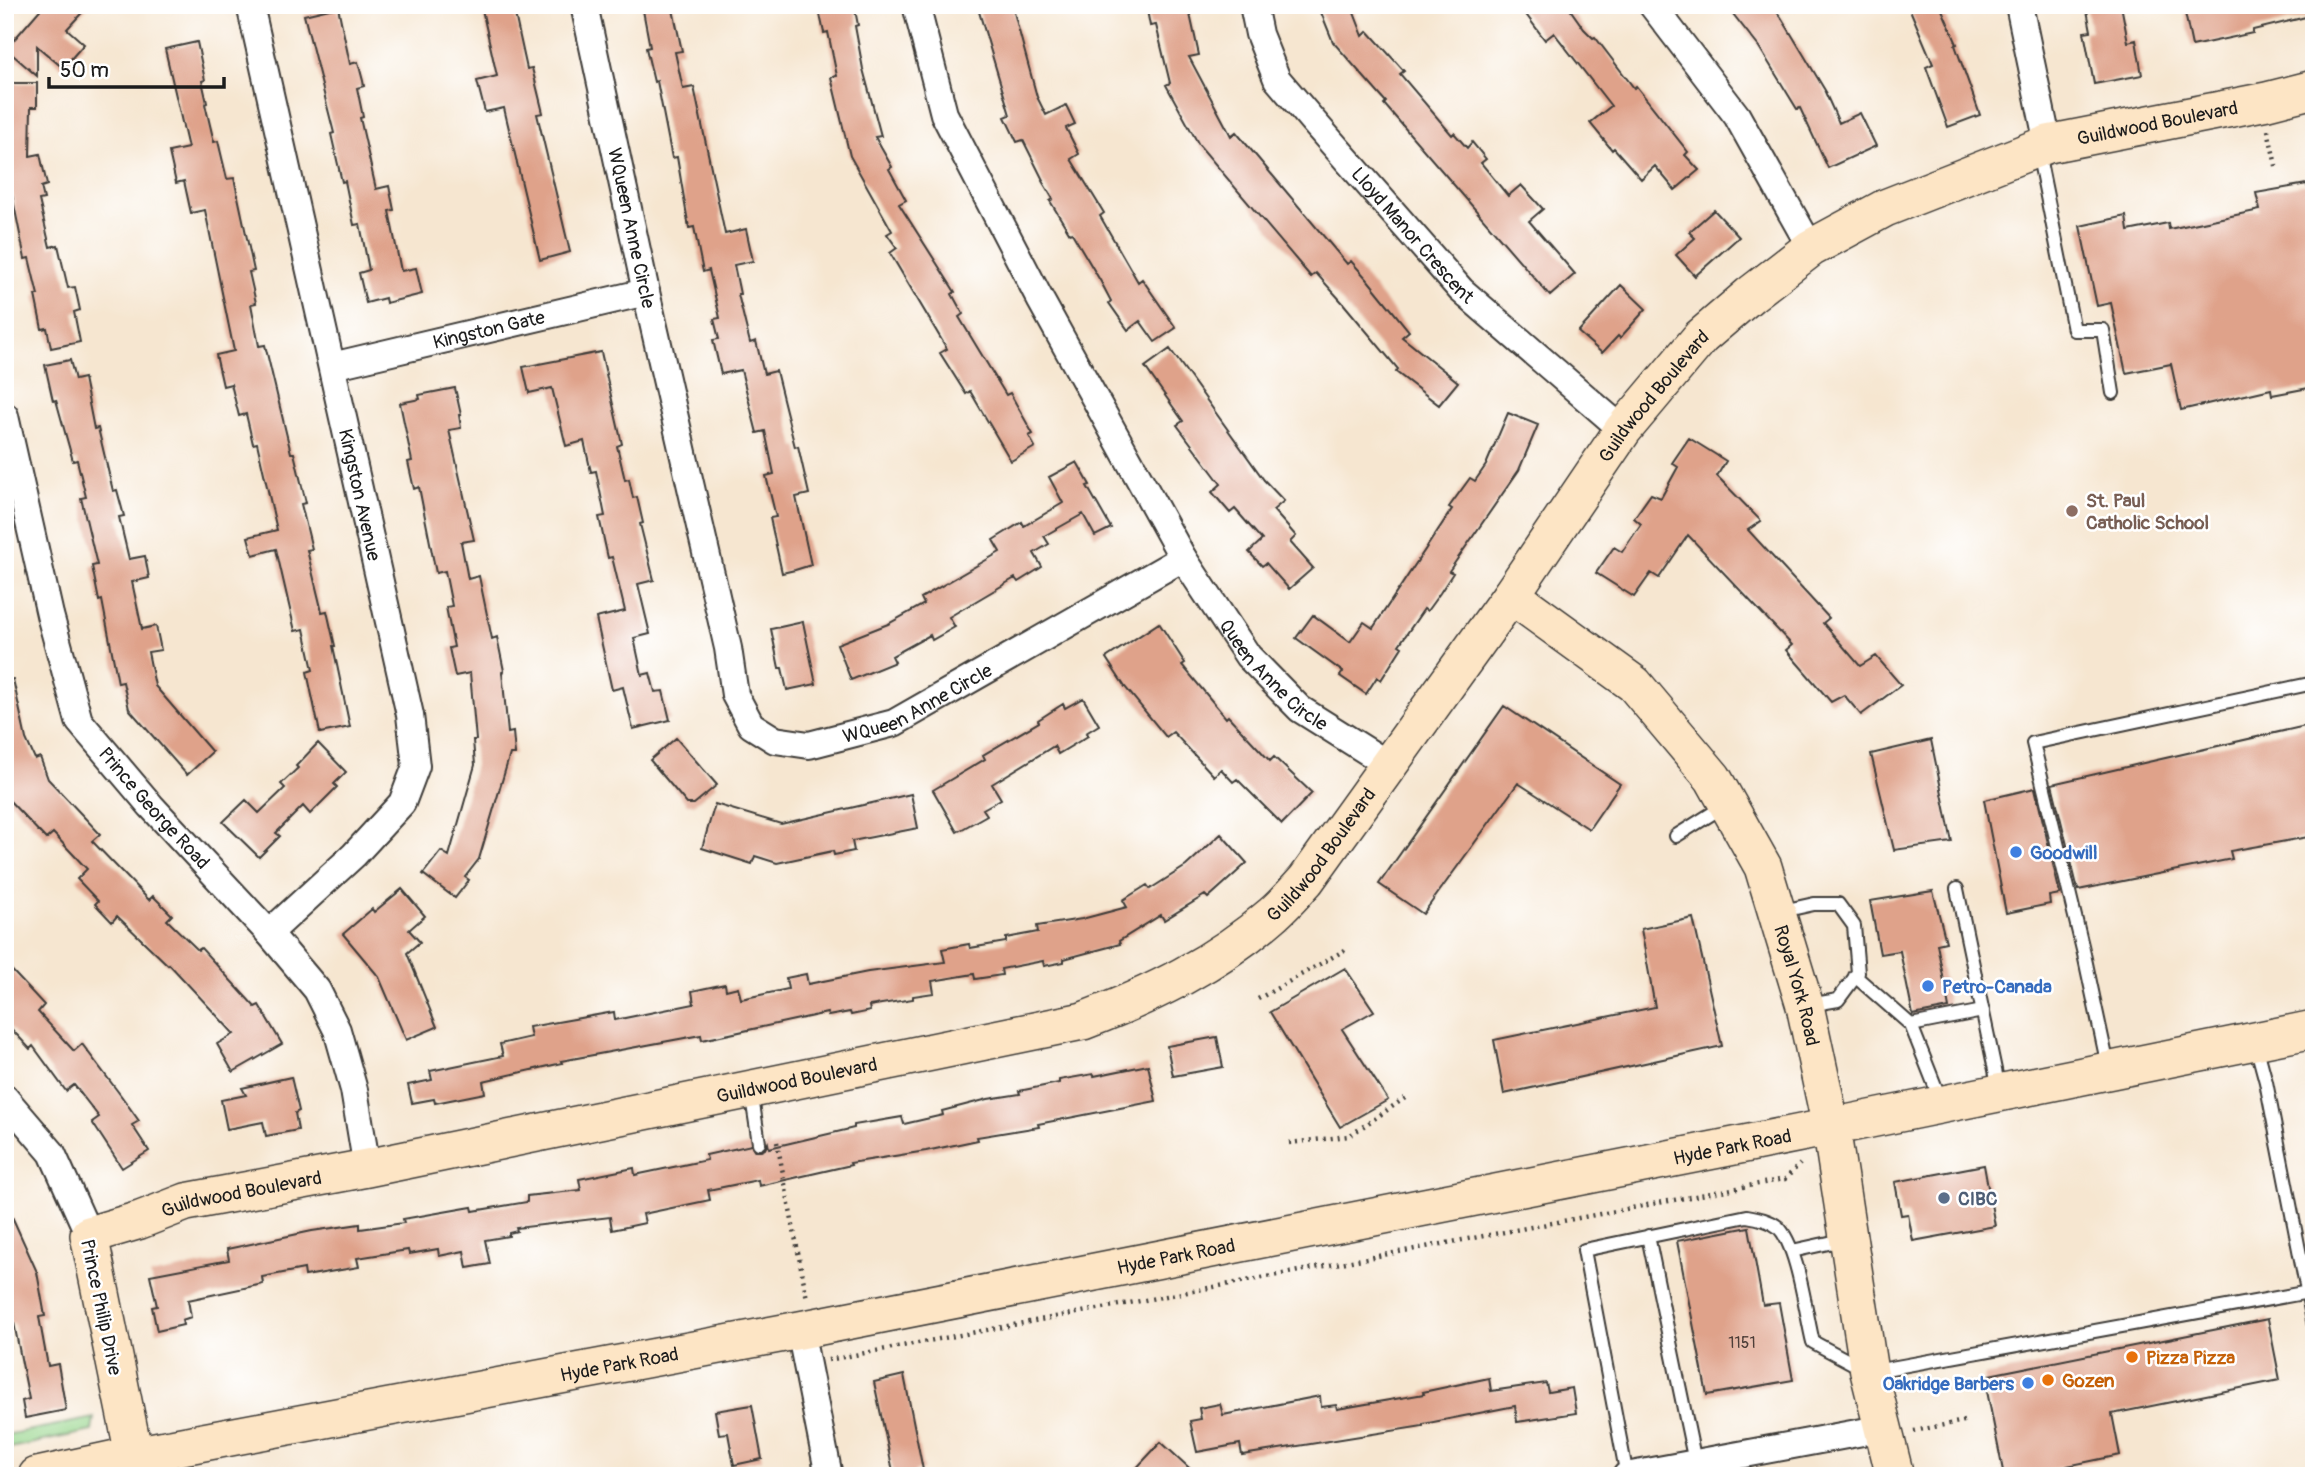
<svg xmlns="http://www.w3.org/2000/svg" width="2319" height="1481" font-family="Pangolin,sans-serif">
<rect width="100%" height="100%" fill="#fff"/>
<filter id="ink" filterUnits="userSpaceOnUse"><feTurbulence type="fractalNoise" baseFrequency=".0143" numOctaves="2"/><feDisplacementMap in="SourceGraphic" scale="14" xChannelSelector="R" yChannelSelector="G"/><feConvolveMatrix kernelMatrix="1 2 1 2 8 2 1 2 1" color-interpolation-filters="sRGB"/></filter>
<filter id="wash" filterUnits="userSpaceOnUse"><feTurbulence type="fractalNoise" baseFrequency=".00686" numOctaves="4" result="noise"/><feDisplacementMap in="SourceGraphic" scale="28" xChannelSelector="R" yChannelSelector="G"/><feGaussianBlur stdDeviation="1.57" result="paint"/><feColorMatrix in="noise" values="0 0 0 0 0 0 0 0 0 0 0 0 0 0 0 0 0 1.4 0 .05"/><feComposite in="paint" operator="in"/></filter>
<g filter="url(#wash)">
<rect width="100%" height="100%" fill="#f6e6d0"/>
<path fill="#96d58a" stroke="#597853" stroke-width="2" d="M94 1418 92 1431 5 1449V1435Z"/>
<g id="blocks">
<path fill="#dfa28a" d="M44 5H89L67 29 84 44 63 68 37 46V76L6 49Z
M481 5H513L527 69 532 68 543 113 537 114 570 252 540 260 504 108 485 112 477 81 497 76Z
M642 5H672L682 51 675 52 683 89 694 87 725 234 746 229 753 261 734 265 740 294H738L750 343 756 341 764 374 776 371 795 447 798 446 809 494 796 497 811 565 795 570 782 573 770 518 776 517 766 476 774 474 765 431 757 433 741 370 721 374 713 340 719 339 714 319 720 318 709 270 703 272 694 227 689 228 677 157 672 158 657 81 654 82 646 48 650 47Z
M818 5H854L858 25 855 26 863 69 881 136 875 137 892 167 889 169 906 200 899 204 955 292 952 294 963 314 959 317 974 342 1006 395 1010 393 1033 434 1029 436 1035 447 1011 461 970 391 966 394 940 353 947 349 890 253 897 248 887 234 892 231 850 156 831 77 837 76 828 32 824 33Z
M977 5H1012L1037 97 1046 115 1066 105 1075 124 1066 128 1079 154 1071 159 1104 213 1100 216 1138 282 1142 279 1176 328 1155 342 1140 321 1128 330 1109 303 1111 301 1101 282 1072 233 1070 234 1050 201 1053 199 1042 181 1043 180 1023 140 1017 142 1005 117 1010 115Z
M1146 5H1188L1199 55 1189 57 1231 136 1236 132 1347 264 1351 261 1367 279 1409 331 1402 337 1458 382 1439 405 1396 372 1398 369 1342 302 1316 273 1311 277 1199 145 1166 85 1170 83 1156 25 1150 26Z
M1318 5H1351L1363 36 1368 31 1404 71 1400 74 1452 135 1454 133 1467 148 1472 142 1486 159 1481 163 1508 196 1521 185 1543 209 1529 221 1575 274 1550 296 1384 104 1386 102 1333 42Z
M1519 5H1567L1584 29 1593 38 1595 37 1634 88 1636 86 1688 152 1685 155 1699 170 1675 190 1655 166 1641 179 1614 148 1612 150 1590 123 1611 106 1554 33 1545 40Z
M1726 5H1771L1781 17 1826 92H1825L1839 123 1860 113 1876 146 1828 168 1800 108 1797 109 1759 47Z
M1908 5H1940L1957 44 1955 45 1980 115 1948 127 1926 67 1933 64Z
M2086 5H2121L2128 42 2136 40 2142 75 2094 84 2084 32 2091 31Z
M2220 5H2314V15L2253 30V33L2192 46 2185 13Z
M338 7 350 64 358 62 363 81 364 86 357 88 363 117 360 118 376 189 389 186 394 210 389 211 401 271 416 268 422 294 386 303 385 298 366 303 359 273 369 270 360 224 354 225 345 181 342 182 331 134 334 133 304 15Z
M197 42 205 80 202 81 207 103 205 104 214 142 218 141 227 179 234 178 254 271 249 272 256 303 251 304 259 346 265 345 291 453H294L306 503 301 504 312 549 307 550 322 612 327 611 332 633 335 646H333L350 727 320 733 307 672 313 670 304 629 295 631 276 549 253 555 248 537 277 530 257 443 253 444 246 414 239 416 231 384 223 386 216 355 234 351 205 210 191 213 184 181 176 183 169 152 188 148 165 49Z
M5 83H37V107H31L30 156 40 154 47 185 41 187 44 199 39 200 50 247 58 245 68 288 75 287 80 310 74 312 80 342 51 348 47 328 42 329 35 295H38L29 258 25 259 8 175 5 176Z
M2307 184 2314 217V387L2272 395 2271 389 2181 410 2171 364 2126 373 2111 303 2097 306 2080 226 2126 216 2128 231 2168 223 2169 229 2260 210 2256 193Z
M1714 210 1739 237 1695 276 1676 255 1695 238 1689 232Z
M1621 285 1646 309 1620 338 1618 336 1602 353 1578 332Z
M1170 349 1264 480 1284 501 1273 510 1296 536 1290 542 1313 568 1289 589 1266 563 1262 566 1249 552 1262 540 1235 509 1230 513 1212 492 1221 484 1177 425 1183 421 1145 367Z
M601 352 622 444 617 446 625 480 629 479 633 498 637 497 643 523 640 524 654 580 638 584 650 634 634 638 642 675 650 673 655 692 663 691 670 720 633 729 623 687 612 690 596 618 625 611 612 557 608 558 599 517 605 516 596 471 591 472 584 441 566 446 552 388 529 393 523 367Z
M70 360 75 380 84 378 94 429 98 428 113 491 117 490 124 516 119 517 129 559 145 556 149 578 132 582 142 629 156 626 161 650 148 652 155 686 212 752 187 775 129 709 123 682 118 683 102 600 99 601 92 566 97 565 81 498 86 497 77 460 73 461 56 400 53 401 45 365Z
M455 388 461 415H459L461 428 449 430 474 540 461 542 468 579 479 576 492 639 497 637 504 671 502 672 508 733 513 732 515 754H510L479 859 465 877 469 880 455 898 423 874 441 851 449 856 475 765 473 740H476L470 673 455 676 449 648 454 647 446 607 452 606 445 571 436 573 419 487 414 489 408 462 412 461 400 403 420 399 419 395Z
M1508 413 1538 425 1519 470 1449 571 1453 573 1440 593 1427 611 1424 609 1399 645 1402 647 1381 680 1377 677 1366 694 1340 676 1343 672 1296 638 1313 615 1350 642 1364 622 1373 628 1452 509 1449 507 1470 478 1475 481 1486 465Z
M1689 438 1726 461 1717 476 1761 521 1748 530 1829 618 1823 623 1860 666 1876 656 1901 685 1861 715 1844 695 1831 702 1786 650 1792 645 1688 535 1659 578 1651 573 1634 597 1596 573 1614 547 1622 552 1641 524 1634 518 1651 494 1661 498 1678 467 1672 463Z
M1077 462 1090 485 1087 486 1111 528 1095 536 1083 514 1044 536 1049 544 1034 553 1042 567 1018 582 1015 578 949 617 955 627 932 640 930 635 892 656 895 662 851 680 837 644 888 624 924 604 921 598 1000 552 993 540 1022 522 1024 526 1063 503 1049 477Z
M803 622 816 684 787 690 782 668H779L771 629Z
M1159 623 1185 663 1182 665 1226 718 1228 716 1270 761 1274 757 1312 793 1282 824 1237 779 1233 782 1221 769 1214 776 1173 732 1166 737 1125 687 1106 658Z
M13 679 26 739 35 759 40 757 48 779 100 834 92 841 149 900 153 896 172 915 167 920 198 950 201 948 255 1007 259 1005 282 1044 233 1072 217 1044 234 1034 169 964 168 965 117 916 112 922 95 904 98 901 77 879 87 869 53 833 46 839 5 796V680Z
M1083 698 1099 725 1086 733 1088 736 1058 754 1054 746 992 784 1001 799 983 809 987 815 957 832 933 790 985 759 983 755 1039 722 1038 720 1063 704 1065 708Z
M1504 706 1620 784 1589 829 1518 783 1423 914 1379 884Z
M2314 724V836L2230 851 2232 859 2078 890 2052 784Z
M676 738 717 785 694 804H687L650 760Z
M1931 740 1952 842 1894 850 1871 754Z
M318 743 346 772 334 784 337 787 310 814 303 806 276 833 280 836 259 857 223 822 246 800 259 813 285 788 281 784 298 768 296 766Z
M2035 788 2060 894 2049 896 2050 904 2006 913 1984 800Z
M911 794 918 828 852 841 854 851 834 855 833 851 777 863 755 856 752 864 702 848 715 804 781 824Z
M1221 834 1247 863 1208 898 1205 895 1164 920 1161 915 1119 941 1120 944 1064 959V962L1044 966 1043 961 1001 969 1002 975 975 979 974 974 932 981 934 993 913 996V999L869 1006 870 1011 851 1015 850 1012 828 1016 827 1013 702 1040 701 1035 561 1061 562 1063 483 1081 485 1093 435 1103 434 1099 412 1103 408 1085 432 1080 430 1071 503 1056 500 1044 531 1037 529 1027 614 1012 615 1020 694 1004 692 991 725 984 726 990 738 987 741 999 788 989 786 978 806 974 808 984 868 972 945 962 942 949 969 944 970 948 1006 942V938L1038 932 1037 926 1082 919 1127 907 1123 900 1147 885 1150 889 1186 866Z
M402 889 425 916 409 930 420 942 407 953 437 1027 406 1040 379 977 343 934 372 909 374 912Z
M1933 891 1946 942 1937 944 1949 1008 1913 1015 1900 951 1880 954 1870 901Z
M1693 918 1722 1046 1504 1094 1494 1040 1655 1007 1641 929Z
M5 963 44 1005 38 1012 74 1051 82 1044 122 1097 139 1121 132 1125 149 1151 122 1168 92 1122 99 1117 74 1085 66 1091 33 1046 30 1049 5 1022Z
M1345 968 1374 1011 1342 1029 1388 1100 1340 1127 1270 1012Z
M1217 1037 1223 1067 1173 1076 1167 1046Z
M1148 1065 1156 1101 1038 1124 1039 1127 977 1137 978 1140 926 1151 850 1163 851 1165 759 1186 758 1180 708 1190 710 1200 643 1214 645 1223 612 1230 610 1217 516 1228 517 1231 509 1233V1236L485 1240 490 1264 467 1268 464 1251 439 1256 438 1249 409 1254 408 1250 357 1258 359 1267 305 1276 304 1269 262 1277 263 1284 188 1300 191 1317 182 1320 183 1325 157 1331 152 1307 157 1306 150 1275 229 1260 227 1249 312 1231 360 1224V1229L404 1223 403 1219 472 1207 473 1211 527 1202V1196L581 1190 579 1179 634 1168 635 1175 707 1160 706 1155 751 1145 755 1151H761L765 1149 768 1143 769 1148 854 1128V1125L902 1117 904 1124 943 1115 942 1111 988 1099 1020 1094 1019 1091 1059 1083V1080L1093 1074 1094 1076Z
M291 1077 299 1111 295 1113 298 1130 266 1136 263 1122 227 1129 221 1100 246 1095 242 1088Z
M1984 1165 1995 1226 1913 1241 1908 1214 1901 1215 1895 1182Z
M5 1201 37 1272 45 1316 39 1317 48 1366 58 1364 66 1410 25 1418 22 1401 29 1399 14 1323 5 1325Z
M1749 1227 1763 1305 1779 1303 1793 1380 1707 1395 1677 1241Z
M2268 1319 2280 1380 2112 1414 2120 1455 2019 1476H2004L1984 1376Z
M904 1375 923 1470 914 1472V1476H894L874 1382Z
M1489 1378 1491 1391 1546 1383 1548 1392 1572 1388 1576 1413 1517 1422 1515 1406 1423 1424V1426L1242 1455 1240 1444 1197 1452 1190 1421 1201 1419 1199 1408 1220 1404 1223 1415 1320 1396 1321 1407 1336 1405 1337 1409 1424 1394 1423 1392Z
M752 1405 762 1459 734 1465 728 1433 719 1434 715 1411Z
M1161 1442 1198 1476H1129Z"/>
</g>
</g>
<g filter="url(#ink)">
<use href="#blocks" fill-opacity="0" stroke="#3d3a37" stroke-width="2"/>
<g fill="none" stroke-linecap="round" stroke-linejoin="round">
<g stroke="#3d3a37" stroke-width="16">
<path id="lane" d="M2038 152 2074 330H2103L2113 393
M1676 836 1724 806
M1957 889 1999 1089
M1778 912 1814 904H1838L1854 926 1858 973 1838 1000 1809 1005
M1855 976 1911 1025 1941 1101
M1911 1025 1983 1011
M2256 1045 2266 1082 2314 1326
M2108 1066 2084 954 2033 743 2314 683
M751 1091 759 1143
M1648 1236 1695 1462
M1792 1251 1847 1239
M1627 1476 1584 1250 1747 1216C1758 1218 1769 1220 1778 1227 1798 1246 1806 1315 1813 1342L1869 1372 2314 1291"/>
</g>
<g stroke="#3d3a37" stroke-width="30">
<g id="street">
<path id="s1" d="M250 5 410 715 416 766 402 803 354 855 269 933"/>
<path id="s2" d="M584 5 646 292 728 648 735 695 751 725 775 740 809 745 894 723 1183 558 1041 301 944 114 916 5"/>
<path id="s3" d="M1253 5 1259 34 1277 79 1312 120 1461 290 1623 430"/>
<path d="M1652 5 1737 116 1811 248"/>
<path d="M2019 5 2048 144"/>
<path id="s4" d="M332 366 646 292"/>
<path id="s5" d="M5 416 50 615 79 721 151 806 269 933 317 990 337 1030 354 1090 367 1168"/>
<path id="s6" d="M1183 558 1248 656 1300 709 1389 765"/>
<path d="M5 1098 52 1153 89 1235"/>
<path d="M800 1330 829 1476"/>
<path d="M1626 1476 1884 1428"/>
</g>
</g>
<g stroke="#3d3a37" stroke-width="40">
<g id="secondary">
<path id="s7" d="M1511 595 1634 684 1713 778 1763 867 1805 1006 1831 1127 1869 1372 1895 1476"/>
<path id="s8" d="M134 1455 89 1235 140 1220 186 1202 367 1168 1083 1021C1151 995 1216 964 1272 915 1284 905 1295 892 1306 880L1511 595 1623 430 1701 337 1750 295 1811 248 1885 208 2048 144 2267 101 2314 89"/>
<path id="s9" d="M37 1476 134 1455 800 1330 1831 1127 2314 1029"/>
</g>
</g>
<path stroke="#3d3a37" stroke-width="4.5" stroke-dasharray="2 5" stroke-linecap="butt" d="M2268 130 2277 170
M1258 999 1345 950
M777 1142 807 1299
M1289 1143 1349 1136 1408 1096
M828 1360 1785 1179 1800 1164
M1914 1431 1964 1421"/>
<use href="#lane" stroke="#fff" stroke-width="12"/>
<use href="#street" stroke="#fff" stroke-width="26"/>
<use href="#secondary" stroke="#fde5c5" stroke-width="37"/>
</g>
</g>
<circle fill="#8d6e63" stroke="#fff" stroke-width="2.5" cx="2072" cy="511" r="7"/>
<g fill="#3f7fe0" stroke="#fff" stroke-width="2.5">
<circle cx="2016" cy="852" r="7"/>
<circle cx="1928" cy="986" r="7"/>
<circle cx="2028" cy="1383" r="7"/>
</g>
<circle fill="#5c6f8a" stroke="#fff" stroke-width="2.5" cx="1944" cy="1198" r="7"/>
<g fill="#e8710a" stroke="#fff" stroke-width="2.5">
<circle cx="2132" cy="1357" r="7"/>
<circle cx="2048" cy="1380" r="7"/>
</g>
<g text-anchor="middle" stroke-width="5" stroke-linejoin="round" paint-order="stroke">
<g font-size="16" fill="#4d3e38">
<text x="1742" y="1348">1151</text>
</g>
<g font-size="19" fill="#1c1c1c" stroke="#fff">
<text dy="7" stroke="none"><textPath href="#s8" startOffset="2693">Guildwood Boulevard</textPath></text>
<text dy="7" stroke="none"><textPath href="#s2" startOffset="228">WQueen Anne Circle</textPath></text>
<text dy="7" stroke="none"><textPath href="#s3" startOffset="285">Lloyd Manor Crescent</textPath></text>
<text dy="7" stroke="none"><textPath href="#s4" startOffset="161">Kingston Gate</textPath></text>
<text dy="7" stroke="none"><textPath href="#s8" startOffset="2105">Guildwood Boulevard</textPath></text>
<text dy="7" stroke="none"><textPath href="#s1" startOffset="502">Kingston Avenue</textPath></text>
<text dy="7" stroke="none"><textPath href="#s6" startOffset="149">Queen Anne Circle</textPath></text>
<text dy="7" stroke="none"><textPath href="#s2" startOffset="920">WQueen Anne Circle</textPath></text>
<text dy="7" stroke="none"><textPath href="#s5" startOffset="429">Prince George Road</textPath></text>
<text dy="7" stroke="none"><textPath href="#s8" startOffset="1538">Guildwood Boulevard</textPath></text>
<text dy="7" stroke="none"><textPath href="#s7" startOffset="500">Royal York Road</textPath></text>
<text dy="7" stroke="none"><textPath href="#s8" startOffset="950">Guildwood Boulevard</textPath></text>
<text dy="7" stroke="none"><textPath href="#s9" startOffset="1727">Hyde Park Road</textPath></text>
<text dy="7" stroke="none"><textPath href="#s8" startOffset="383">Guildwood Boulevard</textPath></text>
<text dy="7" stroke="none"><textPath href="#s9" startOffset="1160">Hyde Park Road</textPath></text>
<text transform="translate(102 1307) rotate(78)" y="7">Prince Philip Drive</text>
<text dy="7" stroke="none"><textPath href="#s9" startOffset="593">Hyde Park Road</textPath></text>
</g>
<g font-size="19" font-weight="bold" fill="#785e54" stroke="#fff" text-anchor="start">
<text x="2086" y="507">St. Paul<tspan x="2086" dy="22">Catholic School</tspan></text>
</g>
<g font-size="19" font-weight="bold" fill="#366cbe" stroke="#fff" text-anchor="start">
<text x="2030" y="859">Goodwill</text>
<text x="1942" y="993">Petro-Canada</text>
<text x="2014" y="1390" text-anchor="end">Oakridge Barbers</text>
</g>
<g font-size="19" font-weight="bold" fill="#4e5e75" stroke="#fff" text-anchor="start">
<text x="1958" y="1205">CIBC</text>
</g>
<g font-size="19" font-weight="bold" fill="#c56008" stroke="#fff" text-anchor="start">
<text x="2146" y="1364">Pizza Pizza</text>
<text x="2062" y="1387">Gozen</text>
</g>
</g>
<rect width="2319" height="1481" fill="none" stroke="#fff" stroke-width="28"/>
<path d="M49 77v10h175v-10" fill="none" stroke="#1c1c1c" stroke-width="3.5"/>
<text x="60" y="77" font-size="21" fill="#1c1c1c" stroke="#ffffff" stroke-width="5" paint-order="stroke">50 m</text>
</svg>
